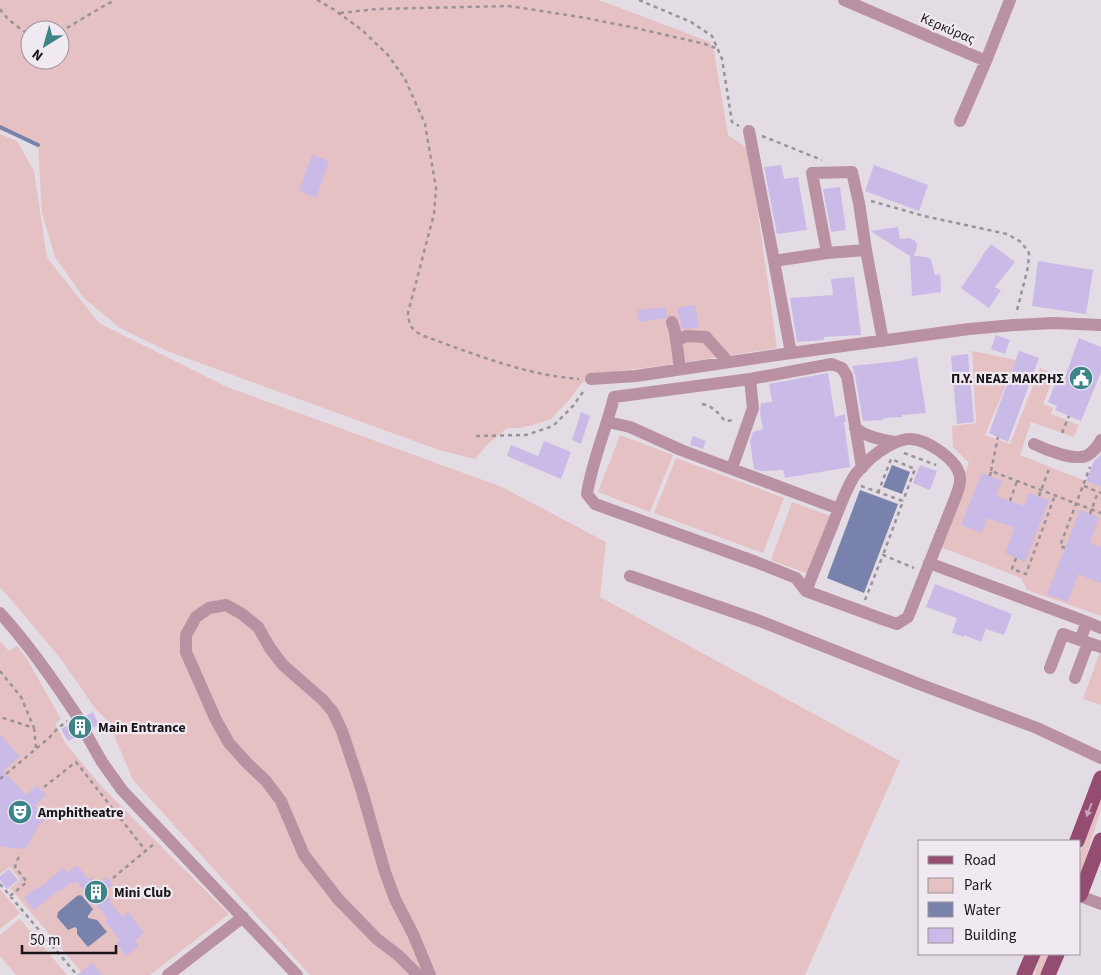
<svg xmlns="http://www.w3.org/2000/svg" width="1101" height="975" font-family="'Source Sans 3',sans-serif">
<rect width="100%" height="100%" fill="#e4dce4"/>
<path fill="#e5c1c3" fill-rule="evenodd" d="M0 0H599L710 42 714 52 728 135 749 149 777 348 667 365 594 374 581 384 569 400 551 419 533 425 519 428H507L488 444 475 459 439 450 167 351 120 328 84 298 55 257 42 213 38 145 0 130ZM30 30H60V60H30Z
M0 134 17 141 34 171 47 258 99 323 227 387 502 487 606 542 600 597 900 761 805 975H310L133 780 109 723 94 707 61 659 24 615 0 587Z
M972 351 1016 360 985 435 1010 444 1040 368 1055 374 1043 404 1053 408 1051 414 1079 425 1074 437 1031 422 1020 455 1101 487V616L1027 590 1021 578 938 546 969 463 953 447 952 426 976 423Z
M620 435 673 455 650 512 598 492Z
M676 458 784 498 763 553 654 513Z
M792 502 830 516 808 574 771 560Z
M0 641 9 651 17 646 27 659 61 719 55 724 66 744 102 787 229 914 150 975H84L10 888 20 880 10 867 0 874Z
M1100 652H1101V705L1083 699Z
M1101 797V809L1080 876V853Z
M0 889 20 913 0 929Z
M19 919H20L67 975H16L0 956V935Z
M1041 954H1049L1041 975H1034Z"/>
<path fill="#7882ad" d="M892 465 910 472 902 494 883 487Z
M860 490 898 504 864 593 827 578Z
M80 895 82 896 93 909 88 916V918L97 920 107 932 88 947 77 934V929L75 927 68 930 57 917 58 912 77 896Z"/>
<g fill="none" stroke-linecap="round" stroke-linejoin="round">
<path stroke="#7882ad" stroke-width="4" d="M0 127 38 145"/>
</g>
<path fill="#c9bae8" d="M312 155 329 161 316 198 299 191Z
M781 165 784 179 798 177 807 230 777 234 764 167Z
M874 165 928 185 919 211 865 191Z
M840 187 846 230 831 232 823 189Z
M898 227 900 239 909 238 914 240 916 242 917 247 914 256 927 257 931 260 935 275 940 274 941 292 912 296 910 256 872 232 871 231Z
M991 244 1015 262 995 287 1001 290 989 308 961 288 982 257H981Z
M1038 261 1093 270 1086 314 1032 306Z
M854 277 861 335 824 337V340L797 342 790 298 833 295 831 279Z
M695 305 699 328 682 329 677 308Z
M665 307 667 316 665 318 639 322 637 310Z
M996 335 1010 340 1005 354 991 349Z
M1079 338 1101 347V372L1081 421 1055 410 1057 406 1048 402 1058 376 1064 380Z
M1019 351 1039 358 1008 442 989 433Z
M968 354 974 422 957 424 951 356Z
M917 357 926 413 902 415V417L883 418 884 420 863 421 855 375 852 366 899 361Z
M828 373 835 417 845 414 846 422H844L850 467 785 478 783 470 761 471 754 469 750 441 753 432 763 429 760 413 761 403 772 402 769 384Z
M581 412 590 416 581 444 572 440Z
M693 436 706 441 703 449 690 445Z
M544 441 571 452 561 479 507 456 511 445 538 456Z
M1101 454V487L1086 481 1094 461Z
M920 465 937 471 930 490 913 483Z
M982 473 1002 481 996 496 1024 506 1029 493 1049 500 1025 562 1005 553 1015 528 987 518 982 533 961 525Z
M1080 510 1099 517 1090 543 1101 547V583L1078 574 1068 602 1047 594Z
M935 584 1012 614 1004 635 986 629 981 642 964 635V637L952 633 957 618 926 607Z
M93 712 99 725 92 728 90 725 85 724 87 719 86 716Z
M72 723 75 726 79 727 77 731 78 736 68 741 61 729Z
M0 734 20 757 3 771 26 795 37 785 46 795 35 806 46 819 38 826 26 848 14 849 0 846Z
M77 865 88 879 91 877 98 885 107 877 113 885 104 892 111 900 109 901 122 917 128 912 144 933 135 941 139 946 126 956 116 943 120 940 105 921 108 919 76 881 72 884 71 882 61 891 60 889 34 910 24 898 36 888 38 889 63 868 67 873Z
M9 869 18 880 7 889 0 880V876Z
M92 963 102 975H77Z"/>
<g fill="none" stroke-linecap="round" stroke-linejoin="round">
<path stroke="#999399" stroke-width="2.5" stroke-dasharray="4 4" stroke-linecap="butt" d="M317 0 333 9 362 30 388 55 405 79 425 124 436 188 434 214 408 313C409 326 411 330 424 336 474 354 525 375 579 379
M639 0 691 22 712 36 722 59 732 122 739 126
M0 9C7 20 19 28 30 35
M340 13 377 9 509 6 580 17 631 27 705 44 718 49
M60 32 102 7 115 0
M762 136 822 160
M871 201 924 216 1007 234 1021 242 1029 253 1028 267 1016 314
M702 404C713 406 718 413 725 421L735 420
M1062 433 1069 416
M476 436 526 435 553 426 573 406 585 389
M904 453 936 465
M991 471 998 437
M990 476 991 471 1101 513
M861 486 903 501 883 555
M1084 486 1101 493
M878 493 891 459 915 469 903 501
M1039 496 1050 466
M1010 501 1017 481
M1090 514 1098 492
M1065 548 1060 546 1090 467
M1016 558 1012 569 1026 574 1055 495
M865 600 883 555 914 568
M0 671 21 697 34 728 0 717
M34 728 36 748
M0 779 49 738 57 729 67 721
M44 787 76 762 146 851
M113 878 155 843
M0 884 77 975
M10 896 27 882 15 867 20 853"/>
<path stroke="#ba90a3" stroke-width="12" d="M844 0 986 61
M960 121 986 61 1010 0
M749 131 774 261
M827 253 812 173 852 172 859 203 866 250
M672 322 675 332 680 369
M676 341 686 336 706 337 728 362
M791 353 774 261 827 253 866 250 883 341
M591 379 636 376 791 353 969 329 1014 325 1053 323 1101 325
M750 379 832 364 842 368 847 376 862 468
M608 422 630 427 681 450 839 509
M855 428C867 437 880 440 895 442
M1034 444C1046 450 1076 462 1088 455 1093 452 1099 445 1101 440
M732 468 753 408 750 379 614 397C606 430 592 461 587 494L595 504 756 562 796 578 806 591 885 620 897 624 908 617 956 496C958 490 961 484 960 477 958 460 928 440 911 439 899 438 880 450 871 458 865 464 857 471 853 478 845 492 839 508 833 524 824 546 815 568 806 591
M929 563 1087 622 1080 640 1101 647
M630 576 760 621 919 684 1037 728 1101 758
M0 613C30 646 55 682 79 719
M1087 622 1101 628
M1050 668 1063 634 1080 640
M1075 678 1088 643
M85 732 102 762 122 790 297 975
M1080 896 1101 904
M168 975 243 917
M418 975 398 955 377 939 338 899 304 855 281 801 266 781 247 763 229 743 216 720 186 652V635L196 617 209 608 226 605 242 614 258 627 270 648 283 665 323 700 333 712 342 731 362 791 385 872 395 899 413 934 430 975"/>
<path stroke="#954c71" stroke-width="15" d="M1077 841 1101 778
M1080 895 1101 840
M1024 975 1033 954
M1048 975 1057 954"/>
</g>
<defs><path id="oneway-solid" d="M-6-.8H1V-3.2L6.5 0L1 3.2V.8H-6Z" transform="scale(1.25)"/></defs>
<use fill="#c8a2b7" href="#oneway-solid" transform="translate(1089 810) rotate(111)"/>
<defs>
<g id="civic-disc" transform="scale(1.25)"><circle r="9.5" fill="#3c8488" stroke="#f1e9f1"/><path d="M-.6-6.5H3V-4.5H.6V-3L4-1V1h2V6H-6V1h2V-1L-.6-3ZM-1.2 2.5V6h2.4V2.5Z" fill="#fff"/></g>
<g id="building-disc" transform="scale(1.25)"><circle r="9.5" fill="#3c8488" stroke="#f1e9f1"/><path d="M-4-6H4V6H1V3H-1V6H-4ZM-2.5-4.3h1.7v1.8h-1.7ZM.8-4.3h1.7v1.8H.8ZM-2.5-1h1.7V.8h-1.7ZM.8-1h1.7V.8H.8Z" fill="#fff"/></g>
<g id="theatre-disc" transform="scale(1.25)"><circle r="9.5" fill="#3c8488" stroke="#f1e9f1"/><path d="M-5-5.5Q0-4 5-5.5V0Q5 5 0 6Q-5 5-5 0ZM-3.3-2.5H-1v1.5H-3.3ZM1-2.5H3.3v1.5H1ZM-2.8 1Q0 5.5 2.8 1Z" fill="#fff"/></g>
</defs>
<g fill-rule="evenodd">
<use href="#civic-disc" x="1081" y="378"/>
<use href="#building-disc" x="80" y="727"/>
<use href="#theatre-disc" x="20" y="812"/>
<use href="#building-disc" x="96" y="892"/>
</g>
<g text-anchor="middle" stroke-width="4.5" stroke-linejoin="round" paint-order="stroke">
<g font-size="14" fill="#181618" stroke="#f1e9f1">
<text transform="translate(948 28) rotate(23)" y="5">Κερκύρας</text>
</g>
<g font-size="14" font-weight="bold" fill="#181618" stroke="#f1e9f1" text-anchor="start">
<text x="1064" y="383" text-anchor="end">Π.Υ. ΝΕΑΣ ΜΑΚΡΗΣ</text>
<text x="98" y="732">Main Entrance</text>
<text x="38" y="817">Amphitheatre</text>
<text x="114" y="897">Mini Club</text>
</g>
</g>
<rect x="918" y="840" width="162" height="115" fill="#f1e9f1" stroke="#9a959a"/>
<rect x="928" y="856" width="25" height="8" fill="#954c71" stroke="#9a959a"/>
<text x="964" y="865" font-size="15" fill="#181618">Road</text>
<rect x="928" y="878" width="25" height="15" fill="#e5c1c3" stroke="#9a959a"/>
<text x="964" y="890" font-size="15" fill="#181618">Park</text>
<rect x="928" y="902" width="25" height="15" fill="#7882ad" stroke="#9a959a"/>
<text x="964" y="915" font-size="15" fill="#181618">Water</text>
<rect x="928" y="928" width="25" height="15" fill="#c9bae8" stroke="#9a959a"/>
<text x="964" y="940" font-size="15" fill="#181618">Building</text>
<g transform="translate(45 45) rotate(217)"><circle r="24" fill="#f1e9f1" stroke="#9a959a"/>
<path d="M0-4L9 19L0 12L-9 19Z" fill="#3c8488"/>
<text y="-8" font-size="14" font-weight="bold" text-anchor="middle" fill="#181618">N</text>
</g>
<path d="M22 945v8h94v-8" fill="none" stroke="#181618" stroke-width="2.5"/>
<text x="30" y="945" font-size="15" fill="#181618" stroke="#f1e9f1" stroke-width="4" paint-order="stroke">50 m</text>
</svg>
